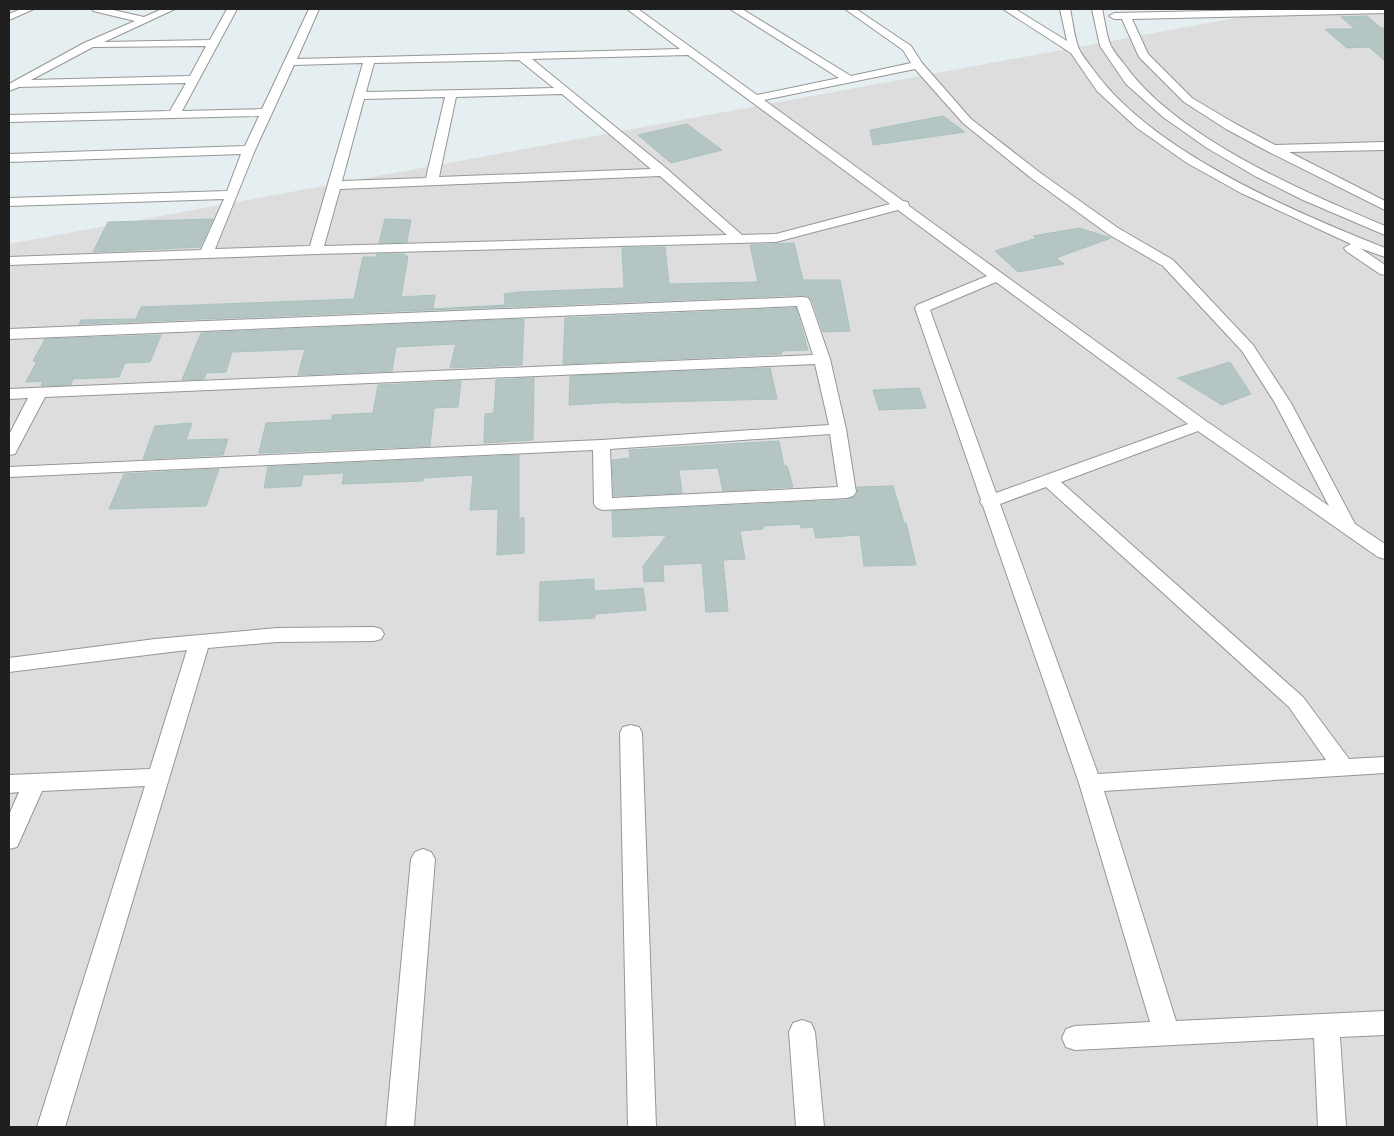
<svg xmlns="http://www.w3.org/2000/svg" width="1394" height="1136" font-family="'Work Sans',sans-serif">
<rect width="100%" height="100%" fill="#e5eef0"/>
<path fill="#dcdddc" d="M1284 9H1385V1127H9V244Z"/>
<path fill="#b4c5c4" stroke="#a7c2c1" d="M1367 16 1381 28H1385V61L1369 47 1347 48 1325 29H1355L1341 17Z
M943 116 965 132 873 145 870 130Z
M687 124 722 150 671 163 638 135Z
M213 219 200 247 93 252 108 222Z
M385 219 411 220 407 242 379 243Z
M1079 228 1111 238 1056 258 1064 264 1018 272 995 251 1037 238 1033 236Z
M794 243 803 280H840L850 331 823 332 812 300 808 296 803 295 79 324 81 320 136 319 141 307 354 299 363 257H376L377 254H405L404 256H408L401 297 435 295 433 309 505 305 504 294 519 292 624 288 622 248 665 247 669 284 758 282 750 245Z
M796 308 808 350 781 351 782 354 563 364 565 318Z
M524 319 522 365 450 368 456 344 396 347 392 371 298 375 305 349 261 351 232 352 226 372 206 373 204 379 182 380 201 333Z
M161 335 150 362 125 363 119 377 73 379 71 385 41 386 43 381 26 382 37 361H33L45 339Z
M1230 362 1251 394 1222 405 1178 378Z
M770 368 777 399 620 403V402L569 405 570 376Z
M534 378 533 440 484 443 485 414 494 413 496 380Z
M461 381 458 407 434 408 430 446 259 453 266 423 332 420V415L373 413 378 385Z
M919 388 926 408 879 410 873 390Z
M192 423 186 440 228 439 223 455 143 459 155 426Z
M779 441 784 466H787L793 487 723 491 718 468 679 470 682 493 614 496 612 460 630 458 629 450Z
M519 455V518H524V553L497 555 498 509 470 510 473 475 423 478V481L342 484 344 473 303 475 301 486 264 488 268 467Z
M219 469 206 506 109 509 124 474Z
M893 486 904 523H906L916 565 864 566 860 535 816 538 813 527 801 528 800 524 763 526V529L740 531 745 559 723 560 728 611 706 612 702 563 663 565 664 581 644 582 643 566 667 535 613 537 612 511 847 500 854 497 858 493 857 487Z
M594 579V591L643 588 646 610 595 614V618L539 621 540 582Z"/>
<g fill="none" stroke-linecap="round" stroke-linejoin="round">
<g stroke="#969696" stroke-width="2">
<path id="street" d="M21 9H34L9 20V14Z
M92 9H109L144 17 162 9H175L104 42 210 40 227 9H237L182 111 262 109 309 9H319L297 59 680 49 627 9H638L757 95 839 78 730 9H742L851 76 911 63 903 50 845 9H856L911 46 922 63 971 119 1039 172 1118 228 1173 260 1253 345 1291 403 1355 524 1385 544V559L1378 557 1198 431 1061 482 1303 697 1349 759 1385 757V773L1104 791 1176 1021 1385 1011V1035L1340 1037 1346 1127H1318L1314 1038 1075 1050 1066 1047 1062 1038 1066 1029 1075 1026 1150 1022 1079 783 983 506 980 502 981 500 915 308 917 305 987 276 898 210 776 242 316 254 9 265V257L201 250 224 199 9 206V198L227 191 241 154 9 162V154L245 146 259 116 9 122V115L170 111 186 83 19 87 9 91V84L84 43 135 21 93 11ZM206 46 190 76 31 80 93 47ZM688 55 890 204 776 234 742 235 667 169 532 59ZM519 60 554 88 366 92 374 63ZM363 63 310 246 215 249 255 150 294 65ZM915 69 963 123 1031 178 1108 234 1163 266 1242 351 1275 403 1329 506 1206 421 909 206 908 202 903 201 764 100ZM562 94 651 169 439 177 456 97ZM445 97 426 178 342 181 364 99ZM660 176 727 235 324 246 340 189ZM996 282 1188 424 996 493 930 310ZM1046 487 1289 707 1326 760 1098 774 1000 504Z
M1003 9H1015L1067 41 1060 9H1070C1073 22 1074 37 1079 49 1082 56 1088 62 1092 68 1150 151 1292 211 1385 248V257L1360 248 1385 265V275L1380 274 1346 251 1344 248 1351 244 1241 193 1187 163 1137 128 1097 91 1071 53Z
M1092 9H1102C1105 21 1106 35 1111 46 1114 52 1120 59 1124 64 1175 137 1304 192 1385 226V235L1303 200 1255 176 1207 148 1163 117 1126 84 1100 46Z
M1305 9H1385V13L1132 19 1148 54 1192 98 1234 123 1275 145 1385 142V150L1289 152 1385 201V210L1269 152 1226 129 1184 102 1139 57 1122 19H1114L1109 16 1114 13Z
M803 297 808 298 810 301 830 359 846 429 856 492 853 496 847 498 603 510 597 508 594 504 593 450 9 477V467L601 440 829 425 815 364 45 397 17 450 15 454 9 455V435L28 398 9 399V389L813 355 797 306 9 339V329ZM830 434 838 487 612 498 610 449Z
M374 627 381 629 384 634 381 639 374 641 277 642 208 648 65 1127H37L145 786 42 791 17 847 9 849V815L19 792 9 793V775L150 769 187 650 9 672V658L155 639 277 628Z
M631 725 639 727 642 733 656 1127H628L620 733 623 727Z
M423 849 431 852 435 859 414 1127H386L411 859 415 852Z
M802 1020 811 1023 815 1032 824 1127H796L789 1032 793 1023Z"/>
</g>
<use href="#street" fill="#fff" fill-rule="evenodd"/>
</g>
<rect width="1394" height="1136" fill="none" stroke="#1f1f1f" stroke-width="20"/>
</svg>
